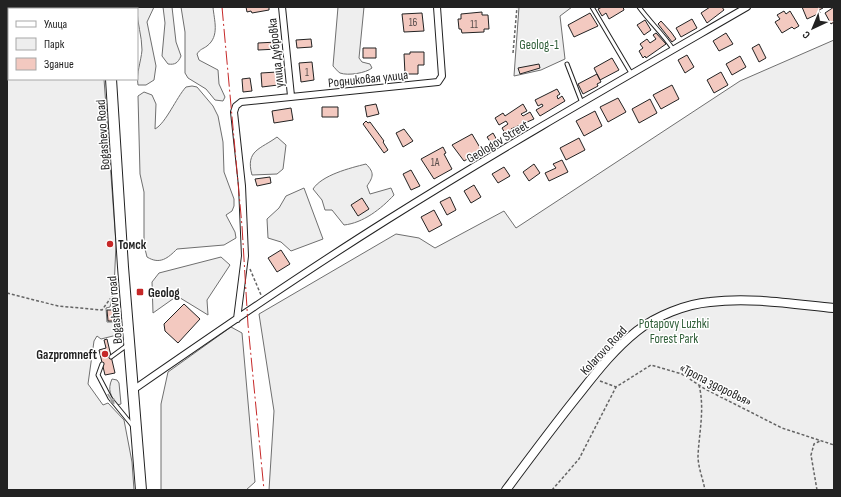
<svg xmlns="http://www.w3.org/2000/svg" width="841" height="497" font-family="'Sofia Sans Condensed',sans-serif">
<rect width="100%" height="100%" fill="#fff"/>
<path fill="#eee" stroke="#6f6f6f" d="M7 7H98V9H9V79H104L116 244 114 289 110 307 106 308 107 322H114L117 335 101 339 97 336 94 341 88 384 103 405 108 403 124 420 132 462 134 490H7Z
M135 7H154L147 22 156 66 154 80 146 85H138C136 73 141 62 142 50 142 36 137 23 137 9Z
M163 7H172L176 42 181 56C178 63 175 65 168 64L162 56 165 23Z
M181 7H213C214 20 220 36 207 46 203 49 200 49 197 54L199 60 218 70 219 84 225 97 223 101 215 100 206 89 188 78 185 73V32Z
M338 7H364L359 58 362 62 370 64 372 68C366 73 348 76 340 73 338 72 335 68 333 66Z
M519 7H572L560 16 565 59 541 70 514 76Z
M834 40V490H269L274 411 259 314 396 234 419 238 435 248 504 211 516 228 740 81Z
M192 86 197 87 213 106 218 116 223 142 224 172 234 199V206L232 211 226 215 235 232 236 238 224 245 177 249C168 258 160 265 147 257L144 245V192L140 174 138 96 144 92 152 95 156 104 155 129C166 123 176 98 186 87Z
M277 137 286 145 283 169 277 174 252 175C245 150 261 149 277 137Z
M366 164C375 173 373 177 367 186L370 194 391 188 394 195C381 209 363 223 344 225L332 210H325L322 200 313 189C322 175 350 168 366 164Z
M304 188 323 239 291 251 281 242 268 238 267 219 279 208 286 196Z
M221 257 230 265 207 300 208 315 177 296 153 313 152 282 159 273Z
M231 327 242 333 255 482 246 490H161V404L168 372Z
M112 379 117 380 119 383 121 404 117 405C111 396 107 390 112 379Z"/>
<path fill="#f3c9c0" stroke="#222" d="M246 7H269V10L252 13 251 11 247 12Z
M602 7H623L624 10 609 19 606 13 602 16 598 9Z
M710 7H722L724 10 707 23 701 13Z
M802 7H822L823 8 819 10 820 13 807 19Z
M834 7V22L831 24 825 13Z
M784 11 786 14 790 11 799 26 794 29 792 27 782 33 775 22 780 19 777 15Z
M482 12V15H488L489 29H484V32L462 33 461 29H459L458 19H461V14Z
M422 13 424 31 404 32 402 14Z
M590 13 598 26 574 37 568 25Z
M692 19 697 28 681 37 676 28Z
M645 20 651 30 644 35 637 25Z
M661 21 671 32 676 39 672 42 658 24Z
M656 33 666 44 646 58 645 56 643 58 639 51 643 48 640 44 647 39 650 43 656 39 653 35Z
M726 33 733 44 719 51 713 41Z
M311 39 312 47 297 48 296 40Z
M277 42 278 49 258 50V43Z
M759 44 766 58 759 62 752 48Z
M363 48H376V58H363Z
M410 52H424V65H418V74H405L404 54H410Z
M687 55 694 67 685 73 678 60Z
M740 56 746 67 732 75 726 64Z
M612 58 619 70 600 80 594 68Z
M312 62 314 80 301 82 299 63Z
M539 64 540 68 520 74 518 68Z
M277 72 278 85 262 87 261 73Z
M721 72 728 85 714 93 707 80Z
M597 74 601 82 597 84 598 86 583 94 578 84Z
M250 78 252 91 243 92 242 79Z
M672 85 679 99 661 109 653 95Z
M557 89 560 94 557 96 558 99 562 96 565 101 540 116 536 110 543 106 542 104 538 106 535 100Z
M618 98 626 112 608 122 600 107Z
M650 99 657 113 639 123 632 109Z
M376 104 379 114 367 117 365 106Z
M523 104 527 111 521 114 523 116 530 112 534 119 511 129 513 132 506 135 502 128 508 124 506 121 499 125 495 118 503 113 505 116Z
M322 107H338V117H322Z
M291 108 293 120 274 123 272 111Z
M595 111 602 126 584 136 576 121Z
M366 121 368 123 370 122 384 141 383 142 388 150 384 153 363 124Z
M404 129 413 141 403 147 396 133Z
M493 133 497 140 491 143 487 137Z
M472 134 482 151 464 161 452 145Z
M579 138 585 150 566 160 560 148Z
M443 147 446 153 444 154 452 169 434 179 421 159Z
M562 160 568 172 549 181 545 173 556 168 553 164Z
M534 164 540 173 529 181 523 172Z
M504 167 510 176 498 183 492 174Z
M411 170 420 186 411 190 403 174Z
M270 177 271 183 257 186 255 179Z
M474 185 481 197 471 203 464 191Z
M450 197 456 210 447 215 440 202Z
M362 198 369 209 358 216 351 205Z
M434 210 442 225 429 232 421 217Z
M281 250 290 264 277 272 268 258Z
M184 304 200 319 178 343 165 331 164 324Z
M107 310H113L114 321H108Z
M107 339 115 373 105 375 99 350 106 348 104 340Z"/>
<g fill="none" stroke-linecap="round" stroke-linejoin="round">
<g stroke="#222" stroke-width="5">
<path id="service" d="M592 7 631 73
M639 7C650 22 663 34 673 49
M567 64 582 103
M111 357 126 346
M102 364 98 375 110 398 132 425"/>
</g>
<g stroke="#222" stroke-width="8">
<path id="minor" d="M282 7 291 96
M237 319 245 256 242 186 234 112 236 106 241 102 438 82 442 76 437 7
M133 390C217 332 301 274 387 220 505 146 626 77 747 7"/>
</g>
<g stroke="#222" stroke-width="10">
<path id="tertiary" d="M506 490C529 459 552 428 576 398 595 374 613 350 637 331 656 316 686 304 710 302 751 297 793 304 834 308"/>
</g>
<g stroke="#222" stroke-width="12">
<path id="primary" d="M106 7V9
M111 79 123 267 141 490"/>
</g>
<path stroke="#646464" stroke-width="1.5" stroke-dasharray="3 2" stroke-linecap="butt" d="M513 53 517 7
M250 269 261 295
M7 293 58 306 102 310 110 299H113
M600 381 616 387
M699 385C705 409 699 433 698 456 698 467 703 479 705 490
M552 490 579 459 616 387 651 365 682 374 705 389 782 428 834 445
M817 490 811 455 814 444 820 441"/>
<use href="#service" stroke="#fff" stroke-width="3"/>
<use href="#minor" stroke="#fff" stroke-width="6"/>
<use href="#tertiary" stroke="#fff" stroke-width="8"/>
<use href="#primary" stroke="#fff" stroke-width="10"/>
<path stroke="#c62828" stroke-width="1" stroke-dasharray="14 3 2 3" stroke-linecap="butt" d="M222 7 242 226 248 325 264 490"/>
</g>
<defs><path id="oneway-solid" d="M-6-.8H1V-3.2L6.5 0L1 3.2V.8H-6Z"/></defs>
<use fill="#9c9c9c" href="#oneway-solid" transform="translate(111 399) rotate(57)"/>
<g fill="#c62828" stroke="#fff" stroke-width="1.5">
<circle cx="110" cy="244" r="4"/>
<rect x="136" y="288" width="8" height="8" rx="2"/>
<circle cx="105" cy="354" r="4"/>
</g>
<g text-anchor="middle" stroke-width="3" stroke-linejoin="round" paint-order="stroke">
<g font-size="11" fill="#564c4a">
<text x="413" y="26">16</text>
<text x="474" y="28">11</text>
<text x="307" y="76">1</text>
<text x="435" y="166">1А</text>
</g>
<g font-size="13" fill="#2f5e38" stroke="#fff">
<text x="539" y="49">Geolog-1</text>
<text x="674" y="328">Potapovy Luzhki<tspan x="674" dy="15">Forest Park</tspan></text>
</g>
<g font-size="13" fill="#222" stroke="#fff">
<text transform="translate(275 53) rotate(-96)" y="5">улица Дубровка</text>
<text transform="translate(368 78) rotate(-6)" y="5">Родниковая улица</text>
<text transform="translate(102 135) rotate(-94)" y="5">Bogashevo Road</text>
<text transform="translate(497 141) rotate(-31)" y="5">Geologov Street</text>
<text transform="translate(114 310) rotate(-95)" y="5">Bogashevo road</text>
<text transform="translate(603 350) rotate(-47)" y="5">Kolarovo Road</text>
<text transform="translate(716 384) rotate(27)" y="5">«Тропа здоровья»</text>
</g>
<g font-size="13" font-weight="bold" fill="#222" stroke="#fff" text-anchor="start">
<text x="118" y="249">Томск</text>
<text x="148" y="297">Geolog</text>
<text x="97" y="359" text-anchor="end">Gazpromneft</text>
</g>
</g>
<rect width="841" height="497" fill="none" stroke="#222222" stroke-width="16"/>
<rect x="8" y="8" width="130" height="72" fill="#ffffff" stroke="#a7a7a7"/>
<rect x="16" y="21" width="20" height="6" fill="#ffffff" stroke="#a7a7a7"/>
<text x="44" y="28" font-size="12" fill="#222222">Улица</text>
<rect x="16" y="38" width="20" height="12" fill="#eeeeee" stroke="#a7a7a7"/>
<text x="44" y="48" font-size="12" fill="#222222">Парк</text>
<rect x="16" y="58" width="20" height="12" fill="#f3c9c0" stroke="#a7a7a7"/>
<text x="44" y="68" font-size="12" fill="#222222">Здание</text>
<g transform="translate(813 28) rotate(224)" stroke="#ffffff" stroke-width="3" paint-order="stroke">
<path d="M0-3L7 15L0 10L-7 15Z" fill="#222222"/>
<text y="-6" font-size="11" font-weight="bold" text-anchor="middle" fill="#222222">С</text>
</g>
</svg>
